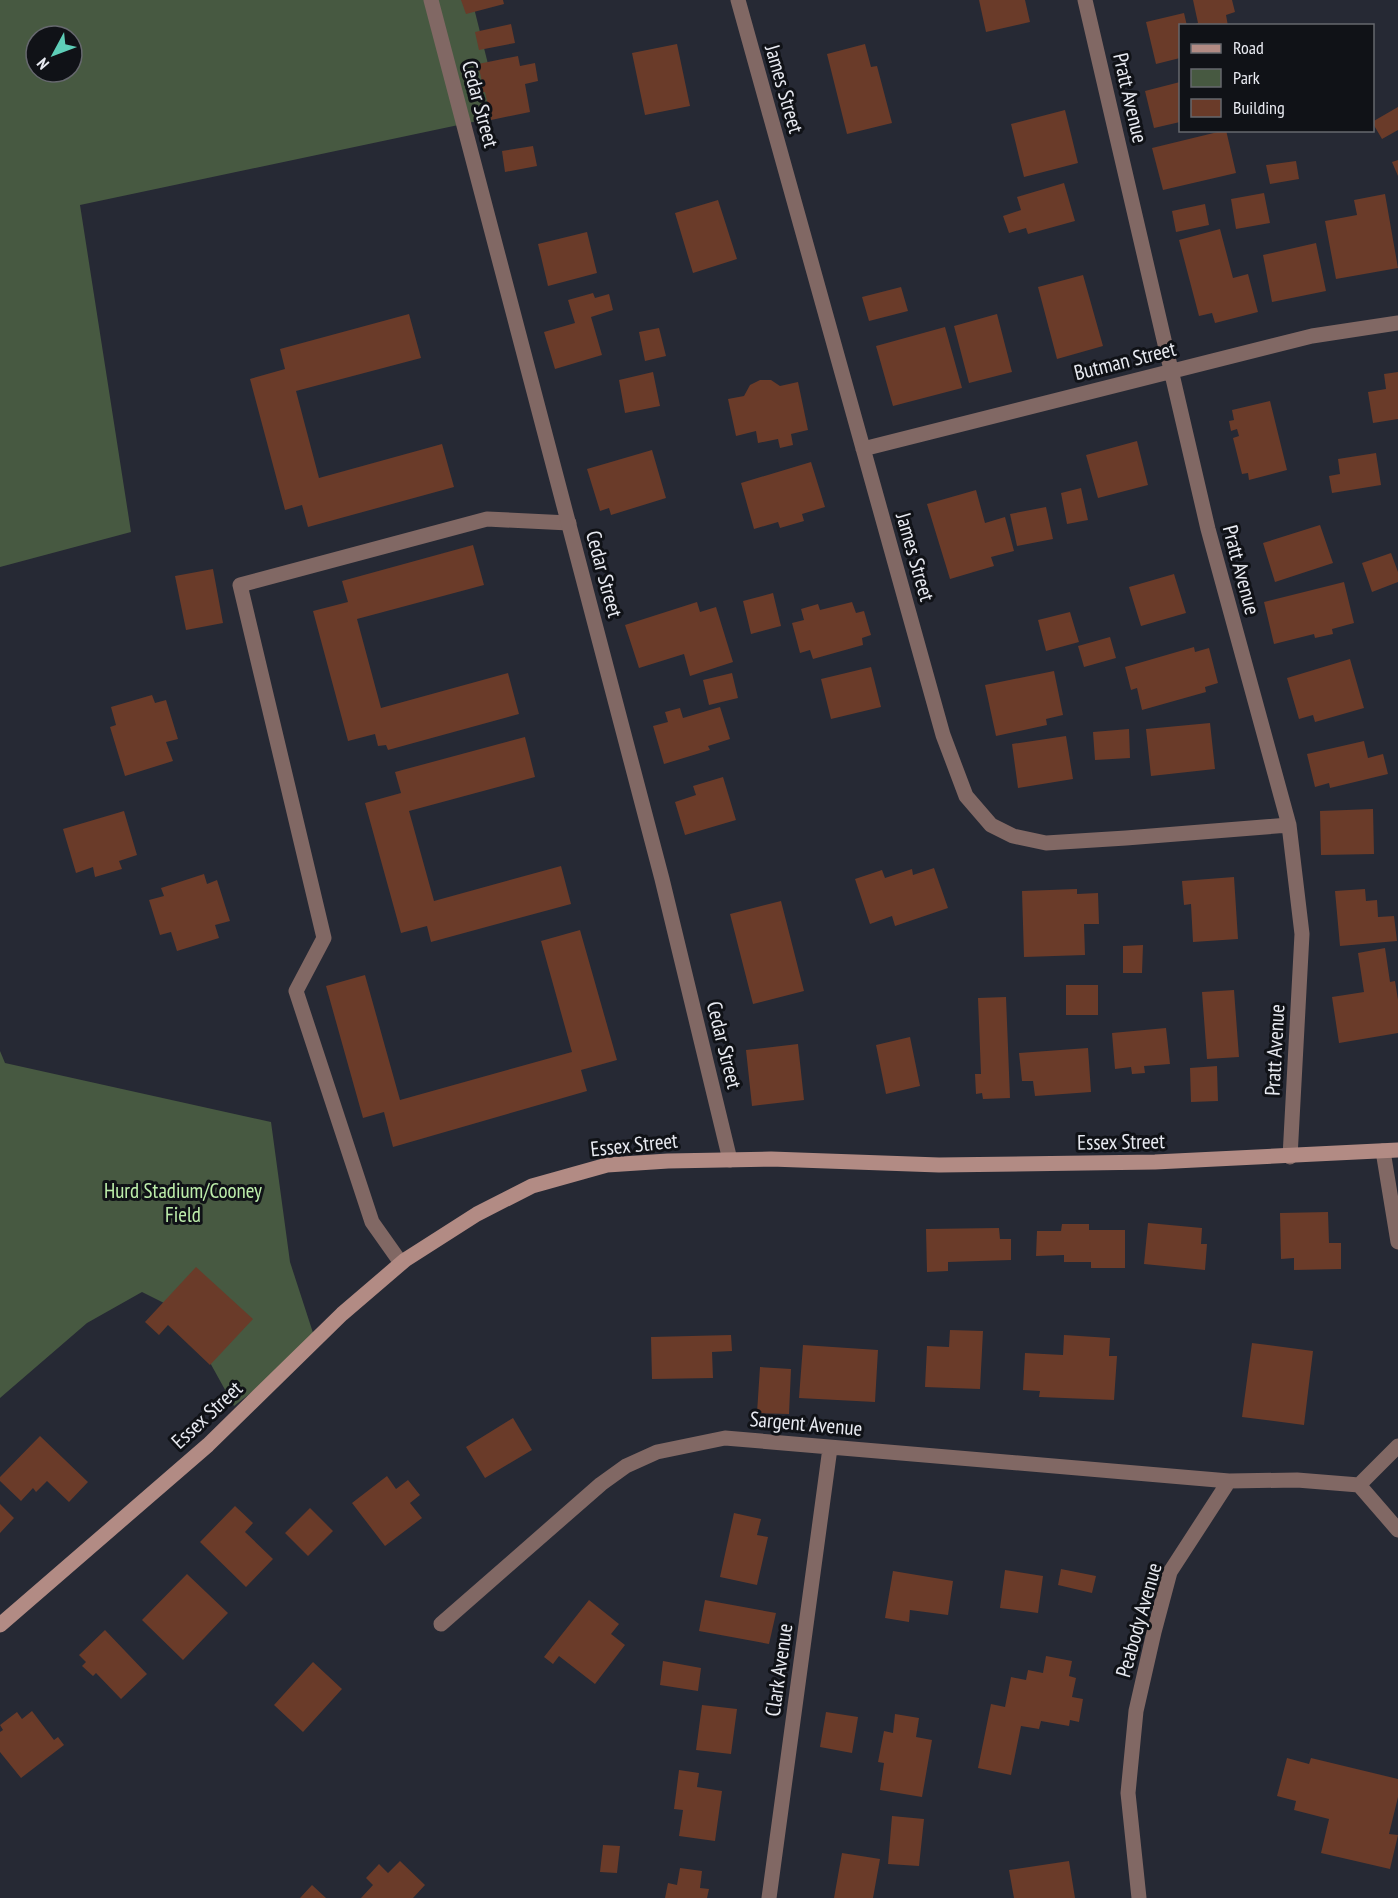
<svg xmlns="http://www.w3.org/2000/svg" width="1398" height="1898" font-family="'PT Sans Narrow',sans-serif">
<rect width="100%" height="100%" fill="#262934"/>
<path fill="#475941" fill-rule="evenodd" d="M0 0H472L501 116 80 205 131 532 0 567ZM36 36H72V72H36Z
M0 1051 5 1063 271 1122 290 1262 316 1342 234 1406 182 1312 142 1292 87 1323 0 1398Z"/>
<path fill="#6a3b29" d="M461 0H503L504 4 466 14Z
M979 0H1025L1030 22 986 32Z
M1193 0H1232L1235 12 1226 15 1228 26H1190L1198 23Z
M1184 13 1187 26H1180V58L1156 64 1146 22Z
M511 24 515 43 479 50 475 32Z
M677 44 690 106 645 115 632 53Z
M865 44 871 67 877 66 892 123 847 134 827 54Z
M518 56 520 66 535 63 538 81 525 84 530 112 491 120 485 92 479 93 477 83 482 82 478 64Z
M1180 82V122L1154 128 1145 91Z
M1398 107V130L1382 139 1372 122Z
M1065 110 1078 163 1024 177 1011 124Z
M1226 130 1236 173 1163 190 1152 148Z
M533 146 537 166 505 172 502 151Z
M1398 160V176L1392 162Z
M1296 161 1299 179 1270 184 1266 165Z
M1064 183 1075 221 1028 234 1026 228 1009 233 1003 216 1021 210 1017 197Z
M1264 193 1270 223 1236 229 1231 199Z
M1385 194 1398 268 1336 279 1325 221 1357 215 1354 200Z
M718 200 737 259 693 273 675 213Z
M1205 204 1209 225 1176 232 1172 211Z
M1220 229 1233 278 1248 274 1258 312 1215 323 1212 313 1199 316 1179 240Z
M587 232 597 273 548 286 538 244Z
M1316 243 1326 291 1272 302 1263 255Z
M1083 275 1103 346 1057 359 1038 287Z
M901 287 908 311 869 321 862 297Z
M593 293 595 298 609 294 613 310 591 317 602 355 555 369 544 332 575 323 568 300Z
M409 314 421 358 296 391 319 478 442 444 454 487 308 527 302 505 285 510 250 379 285 369 280 349Z
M997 314 1012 372 969 383 954 326Z
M945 327 962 388 893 406 876 346Z
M659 328 666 356 645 361 639 332Z
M653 372 660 406 625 413 619 380Z
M1398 372V419L1373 423 1368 392 1386 389 1384 374Z
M760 380H771L780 386 798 382 808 430 791 434 793 445 780 448 778 439 758 443 756 431 736 436 728 399 744 396 750 385Z
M1270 401 1287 470 1249 480 1248 473 1242 474 1233 438 1239 436 1237 429 1231 431 1229 421 1234 420 1232 410Z
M1137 441 1148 485 1098 498 1086 455Z
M652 450 666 498 611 515 609 508 600 511 587 469Z
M1376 453 1381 485 1332 493 1329 476 1340 474 1338 459Z
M811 462 825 507 802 514 804 521 780 528 778 522 754 529 741 483Z
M1081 488 1088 520 1067 524 1061 493Z
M976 490 985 523 1005 517 1014 551 991 557 994 566 950 579 927 504Z
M1046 507 1053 539 1017 546 1010 514Z
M1320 525 1333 563 1275 582 1263 543Z
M473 545 484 585 357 619 381 708 508 673 519 714 388 750 386 745 378 746 375 734 348 741 313 611 348 602 342 581Z
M1391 553 1398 572V582L1372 592 1362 563Z
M213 569 223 623 186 630 175 576Z
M1174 574 1186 613 1141 626 1129 587Z
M1344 582 1354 623 1332 629 1333 634 1315 638 1314 634 1274 644 1264 602Z
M773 593 781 626 751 634 743 601Z
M697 602 700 612 716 607 733 662 690 676 684 654 639 668 625 625Z
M852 602 856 613 864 611 871 635 862 638 863 645 813 659 810 650 800 653 792 623 804 620 801 609 818 604 820 610Z
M1070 612 1079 642 1046 651 1038 620Z
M1110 637 1116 658 1084 667 1078 646Z
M1194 647 1195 652 1209 648 1218 683 1205 687 1206 692 1142 710 1137 688 1131 690 1125 667Z
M1350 659 1364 708 1315 722 1313 715 1299 719 1287 678Z
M871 667 881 707 831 719 821 679Z
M1054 671 1063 715 1046 719 1047 725 996 736 985 685Z
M732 673 738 698 709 705 703 680Z
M152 695 155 703 166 700 178 739 166 742 173 761 125 776 110 727 116 725 111 707Z
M720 707 730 739 708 746 710 750 664 764 653 726 668 722 665 712 680 708 683 718Z
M1210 723 1215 769 1151 776 1146 729Z
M1129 729 1130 758 1095 760 1093 732Z
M1066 736 1073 779 1018 788 1012 744Z
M525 737 535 777 409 811 434 901 561 866 571 904 431 942 427 926 401 933 365 803 401 793 395 772Z
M1364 741 1368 758 1383 754 1388 774 1330 788 1329 783 1315 787 1307 754Z
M723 777 736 820 685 835 675 802 696 795 693 786Z
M1373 809 1374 854 1321 855 1320 811Z
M124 811 137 855 119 861 122 869 95 877 93 867 76 873 63 829Z
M934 868 948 908 895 926 892 916 870 924 855 879 882 870 885 878 912 869 913 875Z
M204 874 207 884 217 880 230 921 215 925 219 938 177 951 171 932 160 935 149 900 164 896 161 888Z
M1234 877 1238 939 1193 942 1191 904 1184 905 1182 881Z
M1077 889V894L1098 893 1099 924H1084L1085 955 1024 957 1022 891Z
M1365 889 1366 901 1377 900 1378 917 1394 916 1397 941 1340 946 1335 891Z
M781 901 804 991 753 1004 730 914Z
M580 930 617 1060 581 1070 587 1091 393 1147 384 1112 363 1118 326 986 365 975 400 1100 572 1052 541 941Z
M1143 945 1142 973H1123V946Z
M1385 948 1390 982 1395 981 1398 1000V1033L1339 1043 1332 997 1364 992 1358 953Z
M1066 985H1098V1015H1066Z
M1234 990 1239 1057 1207 1059 1202 992Z
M1006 997 1010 1098 983 1099 982 1093 976 1094 975 1074H981L978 998Z
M1166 1028 1170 1064 1144 1066 1145 1073 1132 1074 1131 1067 1115 1069 1112 1033Z
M910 1037 920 1086 886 1094 876 1045Z
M798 1044 804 1100 752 1106 746 1050Z
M1088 1048 1091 1092 1035 1096 1033 1081H1022L1019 1053Z
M1217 1066 1218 1101 1191 1102 1190 1068Z
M1328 1212 1329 1243H1341V1269L1294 1270V1258L1281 1259 1280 1213Z
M1148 1223 1202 1228 1201 1244H1207L1205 1270 1144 1264Z
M1062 1224H1089V1230H1125V1268H1091V1262H1064V1255L1036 1256 1037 1231H1061Z
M999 1228 1000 1239H1011V1260L948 1262V1271L927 1272 926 1229Z
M196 1267 253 1319 210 1365 168 1325 159 1335 145 1322Z
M950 1330 983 1331 980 1389 925 1387 927 1346 949 1347Z
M731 1335 732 1351 712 1352 713 1378 652 1379 651 1337Z
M1064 1335 1110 1338 1109 1356H1117L1114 1400 1039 1397 1040 1391 1023 1390 1025 1353 1063 1355Z
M1252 1343 1313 1351 1304 1425 1242 1417Z
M803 1345 878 1350 875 1402 799 1398Z
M760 1367 791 1369 789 1414 757 1413Z
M513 1418 532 1450 485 1478 466 1447Z
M40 1436 88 1482 69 1502 47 1481 36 1492 33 1488 21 1501 0 1481V1477Z
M387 1476 396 1489 408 1480 420 1495 410 1503 422 1518 385 1546 352 1503Z
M0 1504 14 1518 0 1533Z
M235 1506 253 1523 245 1532 273 1559 246 1587 200 1542Z
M310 1508 333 1531 308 1556 285 1533Z
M734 1513 761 1519 757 1535 768 1537 757 1585 720 1577Z
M1061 1569 1096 1576 1092 1593 1058 1585Z
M1005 1570 1043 1576 1038 1613 1000 1608Z
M893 1571 953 1581 948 1615 910 1610 909 1622 885 1618Z
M187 1574 228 1613 183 1660 142 1620Z
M589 1600 619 1624 611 1634 625 1645 595 1684 559 1656 553 1664 544 1657Z
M705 1600 776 1613 769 1644 699 1631Z
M105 1630 147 1674 121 1699 96 1673 93 1676 82 1666 86 1662 79 1655Z
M1046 1656 1072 1661 1069 1676 1076 1678 1072 1697 1083 1699 1079 1722 1070 1720 1069 1726 1041 1721 1039 1729 1021 1726 1011 1775 978 1768 991 1704 1005 1707 1011 1677 1026 1680 1028 1670 1043 1673Z
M663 1661 701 1668 698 1691 660 1685Z
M313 1662 342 1689 303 1732 274 1705Z
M702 1705 737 1709 731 1754 696 1750Z
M32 1711 54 1740 58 1737 64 1745 21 1778 0 1752V1732L3 1730 0 1725 17 1712 22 1719Z
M826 1712 858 1717 852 1753 820 1747Z
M895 1714 919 1718 916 1737 932 1740 922 1797 880 1790 884 1763 878 1762 884 1731 893 1733Z
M1287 1758 1309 1764 1311 1758 1398 1779V1797L1389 1834 1398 1835 1390 1869 1321 1853 1329 1819 1294 1810 1296 1801 1277 1796Z
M679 1770 699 1773 697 1787 722 1791 715 1841 679 1836 683 1810 674 1809Z
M892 1816 924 1819 919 1866 888 1864Z
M603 1845 620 1846 617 1873 600 1872Z
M842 1853 880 1859 873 1898H834Z
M400 1861 425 1885 413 1898H361L373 1885 366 1878 379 1864 388 1873Z
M1069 1861 1075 1898H1014L1009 1870Z
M680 1868 702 1871 700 1888 709 1889 707 1898H665L668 1883 677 1885Z
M312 1885 326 1898H300Z"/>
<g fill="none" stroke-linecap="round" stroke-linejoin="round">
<path stroke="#816864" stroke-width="15" d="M401 1263 372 1222 296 991 324 938 240 585 487 519 569 523"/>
<path stroke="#816864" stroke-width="15" d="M431 0 662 879 730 1160
M738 0 943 735 966 796 991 825 1013 836 1046 843 1126 838 1289 825
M1085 0 1208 529 1289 825 1302 934 1290 1157
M863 449 1312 336 1398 323
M1383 1151 1398 1242
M1359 1485 1398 1530
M441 1624 601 1484 626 1466 657 1452 725 1438 1229 1481
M769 1898 830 1448
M1139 1898 1128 1793 1136 1711 1154 1632 1170 1572 1229 1481 1297 1480 1359 1485 1398 1446"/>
<path stroke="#b28b84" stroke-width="15" d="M0 1625 208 1445 342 1314 405 1260 477 1214 532 1186 607 1165 668 1161 771 1159 939 1165 1155 1162 1398 1150"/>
</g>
<g text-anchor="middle" stroke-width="6" stroke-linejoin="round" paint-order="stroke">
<g font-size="21" fill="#e8eaf1" stroke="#101217">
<text transform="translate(784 89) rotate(74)" y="7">James Street</text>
<text transform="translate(1130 98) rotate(77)" y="7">Pratt Avenue</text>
<text transform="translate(480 104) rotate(75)" y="7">Cedar Street</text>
<text transform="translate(1125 361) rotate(-14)" y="7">Butman Street</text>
<text transform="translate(915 557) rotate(74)" y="7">James Street</text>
<text transform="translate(1241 570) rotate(75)" y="7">Pratt Avenue</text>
<text transform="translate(604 574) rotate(75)" y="7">Cedar Street</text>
<text transform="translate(724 1045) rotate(76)" y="7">Cedar Street</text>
<text transform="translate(1275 1050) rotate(-87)" y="7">Pratt Avenue</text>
<text transform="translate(1121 1142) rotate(-1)" y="7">Essex Street</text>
<text transform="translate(634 1145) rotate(-6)" y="7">Essex Street</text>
<text transform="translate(207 1415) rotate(-43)" y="7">Essex Street</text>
<text transform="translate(806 1424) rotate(5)" y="7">Sargent Avenue</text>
<text transform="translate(1139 1620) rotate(-74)" y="7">Peabody Avenue</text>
<text transform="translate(779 1670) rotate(-82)" y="7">Clark Avenue</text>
</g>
<g font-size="21" fill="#bdeeab" stroke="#101217">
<text x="183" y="1198">Hurd Stadium/Cooney<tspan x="183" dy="24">Field</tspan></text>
</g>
</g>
<rect x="1179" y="24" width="195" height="108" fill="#101217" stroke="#66686e" stroke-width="1.5"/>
<rect x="1191" y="44" width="30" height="9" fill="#b28b84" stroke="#66686e" stroke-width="1.5"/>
<text x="1233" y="54" font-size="18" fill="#e8eaf1">Road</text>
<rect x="1191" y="69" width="30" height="18" fill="#475941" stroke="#66686e" stroke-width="1.5"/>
<text x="1233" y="84" font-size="18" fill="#e8eaf1">Park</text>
<rect x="1191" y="99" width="30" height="18" fill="#6a3b29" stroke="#66686e" stroke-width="1.5"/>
<text x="1233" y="114" font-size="18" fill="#e8eaf1">Building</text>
<g transform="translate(54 54) rotate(229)"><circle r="28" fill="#101217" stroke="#66686e" stroke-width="1.5"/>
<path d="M0-4.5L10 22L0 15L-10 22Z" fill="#5eceb8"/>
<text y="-9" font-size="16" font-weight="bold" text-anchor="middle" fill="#e8eaf1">N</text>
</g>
</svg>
